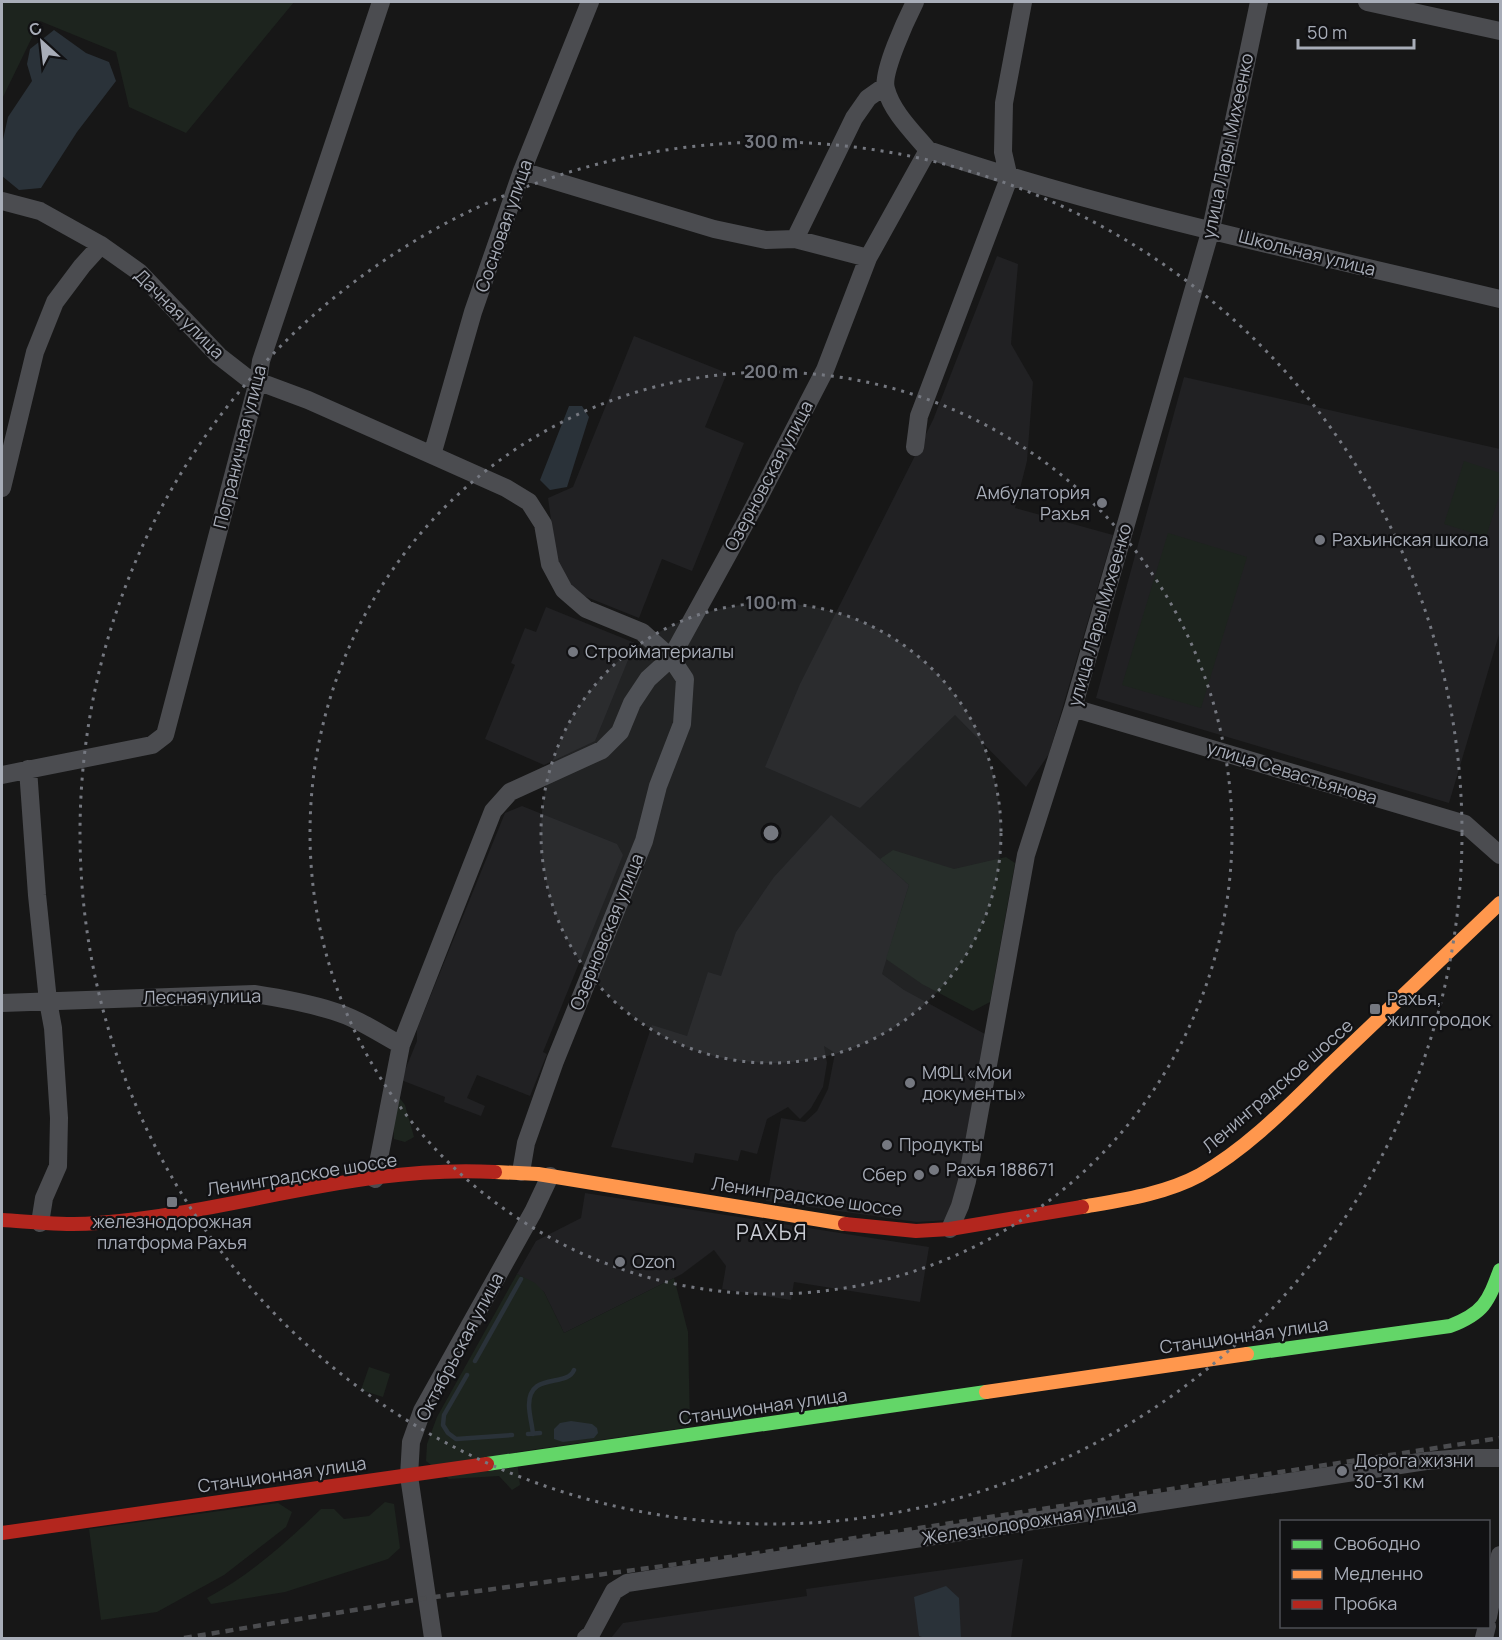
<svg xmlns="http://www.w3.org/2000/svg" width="1502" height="1640" font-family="Manrope,sans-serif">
<rect width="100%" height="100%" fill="#171717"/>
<path fill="#212123" d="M997 256 1018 264 1011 344 1033 382 1027 461 1015 508 1113 535 1049 754 1026 787 955 715 860 808 765 767 800 684 933 420Z
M634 336 727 373 705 427 744 443 692 571 662 559 639 618 579 594 569 585 557 562 548 498 573 487Z
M1184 377 1500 449V631L1449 803 1096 698Z
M546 607 635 643 595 741 544 765 485 739 515 665 511 663 525 628 536 632Z
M522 806 617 844 623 855 543 1052 547 1054 530 1096 477 1075 467 1098 485 1106 481 1116 444 1102 445 1097 401 1080 417 1041V1029L505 813Z
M831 815 909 885 882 974 904 990 985 1034 956 1198 949 1220 917 1222 766 1201 781 1118 805 1122 817 1111 828 1089 835 1053 824 1046 827 1063 823 1087 811 1108 800 1119 788 1107 767 1119 757 1154 741 1150 738 1161 695 1153 693 1163 611 1147 652 1025 687 1036 708 972 721 976 736 932 774 877Z
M585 1193 929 1247 920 1302 794 1282 791 1300 722 1289 726 1266 714 1250 682 1274 564 1333 544 1292 517 1274 536 1241 581 1218Z
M1023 1559 1011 1638H611L623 1623 807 1596 806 1589Z"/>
<path fill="#1d241e" d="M2 2H294L186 133 129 107 116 52 40 21 2 99Z
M1464 461 1500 473V493L1486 537 1444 524Z
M1168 533 1247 557 1201 708 1122 685Z
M893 850 954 869 1006 857 1015 863 990 1002 973 1011 922 984 886 959 909 885 880 859Z
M395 1092 405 1105 414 1137 405 1142 394 1139 392 1102Z
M517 1274 535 1283 544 1292 564 1333 674 1278 688 1332 690 1427 516 1452 520 1485 512 1490 499 1476 449 1479 426 1461 427 1444 437 1417Z
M369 1367 390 1374 383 1397 361 1390Z
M385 1502 394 1504 400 1548 388 1559 285 1592 211 1604 207 1598C250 1575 287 1542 321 1509H334L344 1519 369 1516Z
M278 1503 292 1512 286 1527 224 1575 157 1612 101 1620 89 1529Z"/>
<path fill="#2a3239" d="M54 30 86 53 109 62 116 81 77 132 41 188 19 190 2 176V144L8 117 32 81 27 64 30 49Z
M569 406H582L589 417 567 487 550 490 540 480Z
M571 1421 592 1424 597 1428 598 1433 594 1438 563 1442 554 1439V1429L560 1423Z
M946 1586 959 1598 961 1638H925L919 1636 914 1597Z"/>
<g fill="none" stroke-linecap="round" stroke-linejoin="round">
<path stroke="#2a3239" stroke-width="4.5" d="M475 1361 521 1279
M467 1375 444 1415 443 1425 448 1433 456 1439 512 1435
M528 1434 540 1433
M533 1434C532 1424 529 1414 529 1405 529 1371 567 1388 574 1370"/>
<path stroke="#4b4c50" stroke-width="18" d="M1367 2 1500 31
M928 150C1114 213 1309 253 1500 299
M522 171 714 229 766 240 795 239 868 258
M2 201 40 211 101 245 139 272 219 356 246 377 308 400 432 455 506 488 529 502 543 524 550 564 564 590 586 609 642 632 671 658 685 679 682 724 658 786 644 841 555 1061 526 1143 521 1172
M795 239 854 118 868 98 885 86
M915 447 919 416 1009 178 1003 152 1004 103 1023 2
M432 455 473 312 522 171 590 2
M2 488 35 352 55 302 82 266 101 245
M1073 708 1465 824 1500 855
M28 769 37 895 48 1001 53 1028 59 1118 58 1166 44 1198 40 1223
M2 775 152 745 165 735 258 381 261 361 381 2
M2 1003 254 994C280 998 307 1003 333 1011 357 1018 379 1033 401 1045
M375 1179 401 1045 493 811 510 792 602 750 620 732 632 703 648 679 671 658 754 507 825 370 868 258 928 150C913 132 892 112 886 89 881 73 907 18 915 2
M950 1229 960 1206 967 1181 1026 855 1073 708 1211 229 1259 2
M1488 1617 1500 1555
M433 1638 409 1476 411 1442 422 1411 533 1212 550 1176
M586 1638 591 1634 614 1591 627 1583 1426 1461 1462 1458H1500
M1484 1638 1487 1626"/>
<path stroke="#63d668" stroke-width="14" d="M1247 1354 1450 1326C1484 1313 1488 1302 1500 1270
M487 1464 986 1392"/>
<path stroke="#ff974d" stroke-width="14" d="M495 1172 538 1174 845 1224
M1082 1207C1122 1200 1165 1194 1200 1175 1249 1147 1289 1105 1329 1066 1386 1012 1443 957 1500 903
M986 1392 1247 1354"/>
<path stroke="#b3261e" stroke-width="14" d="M2 1220C34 1222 66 1226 98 1223 231 1213 361 1164 495 1172
M845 1224 916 1231 950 1229 1082 1207
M2 1533 487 1464"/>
<path stroke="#4b4c4f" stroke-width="4.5" stroke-dasharray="8 6" stroke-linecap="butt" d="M184 1638 427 1598 752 1554 1500 1438"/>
</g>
<circle cx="771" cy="833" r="230" fill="#757880" fill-opacity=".12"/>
<g fill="none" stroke="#757880" stroke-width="3" stroke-dasharray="3 6">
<circle cx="771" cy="833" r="230"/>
<circle cx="771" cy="833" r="461"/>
<circle cx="771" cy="833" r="691"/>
</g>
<g fill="#757880" stroke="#111113" stroke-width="2">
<circle cx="1102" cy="503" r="6"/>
<circle cx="1320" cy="540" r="6"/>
<circle cx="573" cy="652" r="6"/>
<rect x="1369" y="1003" width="12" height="12" rx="3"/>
<circle cx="910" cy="1083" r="6"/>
<circle cx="887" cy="1145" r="6"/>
<circle cx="934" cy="1170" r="6"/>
<circle cx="919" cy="1175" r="6"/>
<rect x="166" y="1196" width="12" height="12" rx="3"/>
<circle cx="620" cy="1262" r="6"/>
<circle cx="1342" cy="1471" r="6"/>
</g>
<g text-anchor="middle" stroke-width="4.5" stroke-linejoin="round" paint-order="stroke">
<g font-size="18" fill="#a8adb8" stroke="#111113">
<text transform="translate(1228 146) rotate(-78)" y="6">улица Лары Михеенко</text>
<text transform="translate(504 226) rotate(-71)" y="6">Сосновая улица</text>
<text transform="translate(1307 253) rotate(14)" y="6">Школьная улица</text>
<text transform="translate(179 314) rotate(45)" y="6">Дачная улица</text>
<text transform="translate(240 447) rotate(-76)" y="6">Пограничная улица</text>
<text transform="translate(769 476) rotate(-62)" y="6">Озерновская улица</text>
<text transform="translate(1100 615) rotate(-74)" y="6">улица Лары Михеенко</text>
<text transform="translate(1292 773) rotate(17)" y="6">улица Севастьянова</text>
<text transform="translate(607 932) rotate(-68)" y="6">Озерновская улица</text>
<text transform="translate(202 997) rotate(-1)" y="6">Лесная улица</text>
<text transform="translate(1278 1086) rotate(-41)" y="6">Ленинградское шоссе</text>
<text transform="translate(302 1175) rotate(-9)" y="6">Ленинградское шоссе</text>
<text transform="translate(807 1197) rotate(8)" y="6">Ленинградское шоссе</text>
<text transform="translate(1244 1336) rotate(-8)" y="6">Станционная улица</text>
<text transform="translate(460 1347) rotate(-62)" y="6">Октябрьская улица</text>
<text transform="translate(763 1407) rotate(-8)" y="6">Станционная улица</text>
<text transform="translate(282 1475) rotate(-8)" y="6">Станционная улица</text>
<text transform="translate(1029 1522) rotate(-9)" y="6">Железнодорожная улица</text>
</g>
<g font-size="18" fill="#a8adb8" stroke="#111113" text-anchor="start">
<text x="1090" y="499" text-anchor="end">Амбулатория<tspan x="1090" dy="21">Рахья</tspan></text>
<text x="1332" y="546">Рахьинская школа</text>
<text x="585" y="658">Стройматериалы</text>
<text x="1387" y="1005">Рахья,<tspan x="1387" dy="21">жилгородок</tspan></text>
<text x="922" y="1079">МФЦ «Мои<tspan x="922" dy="21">документы»</tspan></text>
<text x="899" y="1151">Продукты</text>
<text x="946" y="1176">Рахья 188671</text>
<text x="907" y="1181" text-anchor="end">Сбер</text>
<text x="172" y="1228" text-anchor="middle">железнодорожная<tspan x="172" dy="21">платформа Рахья</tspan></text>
<text x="632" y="1268">Ozon</text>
<text x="1354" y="1467">Дорога жизни<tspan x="1354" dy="21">30-31 км</tspan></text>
</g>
<g font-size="21" letter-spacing="1.5" fill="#c9ccd4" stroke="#111113">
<text x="772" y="1240">РАХЬЯ</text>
</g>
</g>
<circle cx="771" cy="833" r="9" fill="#757880" stroke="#111113" stroke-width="3"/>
<g font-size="18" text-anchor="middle" font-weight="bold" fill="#757880" stroke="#111113" stroke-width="4.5" stroke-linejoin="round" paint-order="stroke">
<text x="771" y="148">300 m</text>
<text x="771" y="378">200 m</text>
<text x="771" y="609">100 m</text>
</g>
<rect width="1502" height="1640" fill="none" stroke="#a8adb8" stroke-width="6"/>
<rect x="1280" y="1520" width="210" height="108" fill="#111113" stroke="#4d4f55" stroke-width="1.5"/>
<rect x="1292" y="1540" width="30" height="9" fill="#63d668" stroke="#4d4f55" stroke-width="1.5"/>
<text x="1334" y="1550" font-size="18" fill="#a8adb8">Свободно</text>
<rect x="1292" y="1570" width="30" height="9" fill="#ff974d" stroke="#4d4f55" stroke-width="1.5"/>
<text x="1334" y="1580" font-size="18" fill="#a8adb8">Медленно</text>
<rect x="1292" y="1600" width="30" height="9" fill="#b3261e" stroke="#4d4f55" stroke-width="1.5"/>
<text x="1334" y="1610" font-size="18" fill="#a8adb8">Пробка</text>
<g transform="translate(42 42) rotate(333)" stroke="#111113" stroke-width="4.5" paint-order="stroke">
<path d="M0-4.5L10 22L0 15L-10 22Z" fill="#a8adb8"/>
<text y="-9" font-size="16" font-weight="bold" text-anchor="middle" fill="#a8adb8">С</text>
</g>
<path d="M1298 39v9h116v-9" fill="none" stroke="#a8adb8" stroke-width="3"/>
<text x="1307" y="39" font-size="18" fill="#a8adb8" stroke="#111113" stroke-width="4.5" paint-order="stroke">50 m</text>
</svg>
